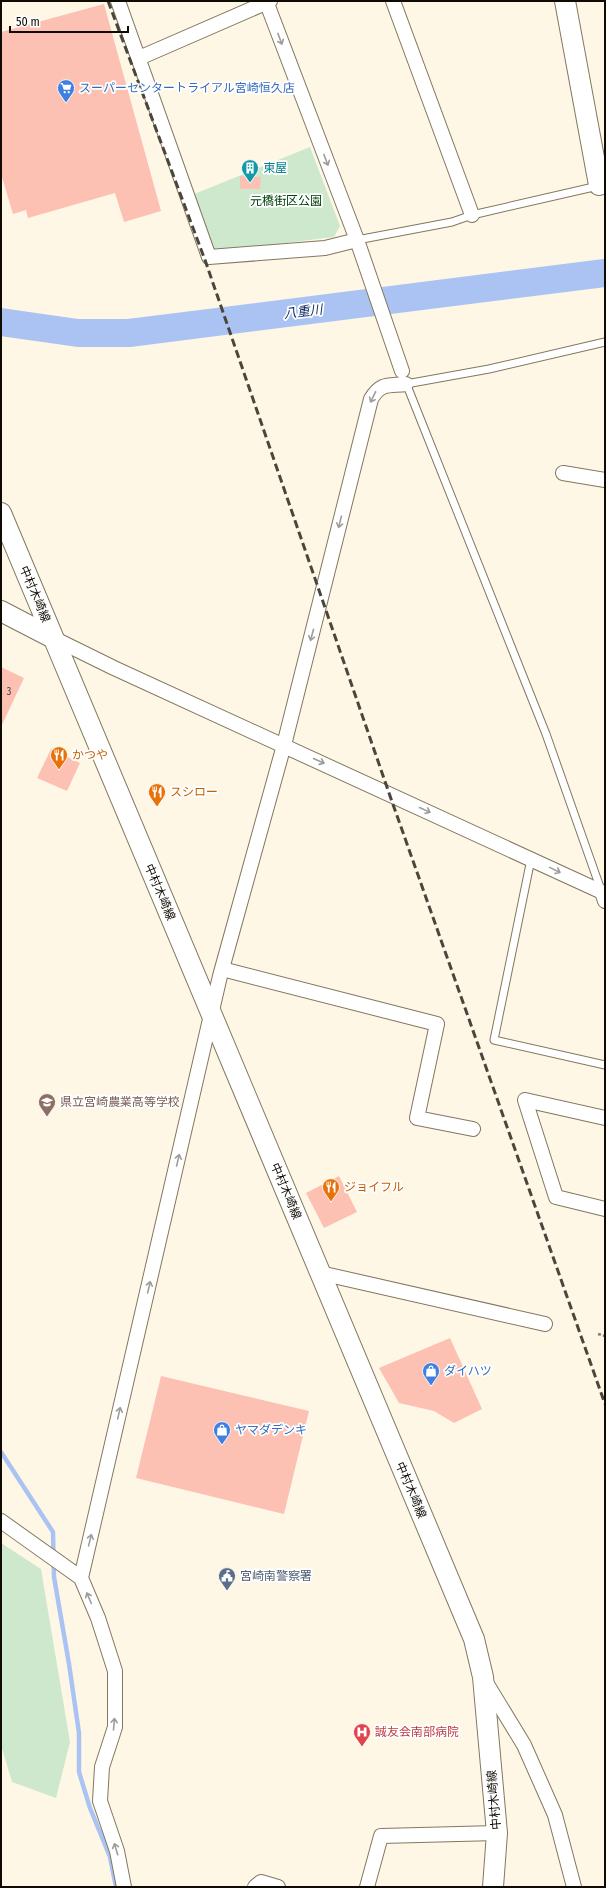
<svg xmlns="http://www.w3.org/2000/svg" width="606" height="1888" font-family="'Fira Sans Condensed','Noto Sans JP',sans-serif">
<rect width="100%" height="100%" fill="#fef7e6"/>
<path fill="#cde8cd" d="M310 147 340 226 334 237 211 252 192 195Z
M1 1543 41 1569 70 1742 56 1798 12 1782 1 1745Z"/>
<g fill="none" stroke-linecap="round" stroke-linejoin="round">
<path stroke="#abc3f3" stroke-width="4.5" d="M1 1452 53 1532 54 1577 69 1664 79 1733V1772L90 1808 110 1857 116 1887"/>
<path stroke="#abc3f3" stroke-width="28" d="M1 322 78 333H129L605 273"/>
</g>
<path fill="#fdc1b3" d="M104 4 161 211 124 222 115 193 28 218 26 210 13 214 1 174V32Z
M240 176 261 177 260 189H240Z
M1 667 24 678 1 727Z
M51 749 80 763 67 791 37 778Z
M339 1176 357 1212 324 1228 306 1193Z
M450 1338 482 1409 454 1423 434 1411 399 1403 379 1368Z
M161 1376 309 1411 284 1514 136 1478Z"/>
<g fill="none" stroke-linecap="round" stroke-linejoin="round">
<g stroke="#82785f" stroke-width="9">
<path id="lane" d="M357 240 452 222 472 215 598 186
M406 383 546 734 601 890
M406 384 489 369 605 342
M531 859 494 1040 605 1065"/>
</g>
<g stroke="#82785f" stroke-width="16">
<path id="street" d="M118 1 209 257 325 248 357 240
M266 1 357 240 402 371
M393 1 472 215
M139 58 270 1
M563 473 605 480
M53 638 114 668 602 892 605 901
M222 969 437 1024 417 1118 473 1129
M605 1118 525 1100 556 1197 605 1209
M320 1273 545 1324
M1 1521 81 1578 98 1618 115 1671V1727L102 1767 100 1801 117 1851 124 1887
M81 1578 220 976 284 745 371 399C381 382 389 386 406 384
M485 1681 524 1745 555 1815 574 1887
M255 1887 261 1882 278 1887
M367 1887 381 1836 497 1833"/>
</g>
<g stroke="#82785f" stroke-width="22">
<path id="secondary" d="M565 1 599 185
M1 513 474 1639 483 1677 497 1833 493 1887
M1 611 53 638"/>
</g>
<path stroke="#878275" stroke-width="2.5" stroke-dasharray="3 2" stroke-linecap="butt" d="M598 1334 605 1336"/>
<use href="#lane" stroke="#fff" stroke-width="7"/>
<use href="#street" stroke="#fff" stroke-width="14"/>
<use href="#secondary" stroke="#fff" stroke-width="20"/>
<path stroke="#4b463c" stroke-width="3" stroke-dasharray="8 4" stroke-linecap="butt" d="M108 1 205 260 389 793 605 1404"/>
</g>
<defs><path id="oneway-shaft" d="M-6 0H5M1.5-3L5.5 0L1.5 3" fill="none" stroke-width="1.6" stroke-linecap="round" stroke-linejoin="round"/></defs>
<g stroke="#9f9d9a">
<use href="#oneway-shaft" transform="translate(280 39) rotate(69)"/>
<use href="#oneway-shaft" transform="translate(326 160) rotate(69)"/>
<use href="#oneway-shaft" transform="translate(373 397) rotate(116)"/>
<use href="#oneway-shaft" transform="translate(340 522) rotate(104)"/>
<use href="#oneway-shaft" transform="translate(312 635) rotate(105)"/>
<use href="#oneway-shaft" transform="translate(319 761) rotate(24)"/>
<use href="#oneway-shaft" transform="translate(425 810) rotate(25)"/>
<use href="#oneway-shaft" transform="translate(555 870) rotate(26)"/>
<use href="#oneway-shaft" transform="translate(178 1160) rotate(-77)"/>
<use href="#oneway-shaft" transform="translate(149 1287) rotate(-77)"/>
<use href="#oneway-shaft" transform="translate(119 1413) rotate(-77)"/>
<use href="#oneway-shaft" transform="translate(90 1540) rotate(-76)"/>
<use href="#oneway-shaft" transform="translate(89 1598) rotate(-113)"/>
<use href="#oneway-shaft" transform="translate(114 1724) rotate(-85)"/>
<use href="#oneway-shaft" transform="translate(116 1849) rotate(-107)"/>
</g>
<defs>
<g id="supermarket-pin" transform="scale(0.9)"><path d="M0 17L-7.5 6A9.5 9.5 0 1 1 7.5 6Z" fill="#3f7fe0" stroke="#fff"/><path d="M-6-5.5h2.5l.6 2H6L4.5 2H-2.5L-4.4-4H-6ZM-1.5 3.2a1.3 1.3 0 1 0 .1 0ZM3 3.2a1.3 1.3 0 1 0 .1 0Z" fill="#fff"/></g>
<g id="building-pin" transform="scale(0.9)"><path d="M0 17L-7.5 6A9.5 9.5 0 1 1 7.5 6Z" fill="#0f9aa8" stroke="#fff"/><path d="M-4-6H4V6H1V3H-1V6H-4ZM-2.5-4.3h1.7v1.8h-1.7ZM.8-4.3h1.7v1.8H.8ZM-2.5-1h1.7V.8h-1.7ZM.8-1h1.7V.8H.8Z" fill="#fff"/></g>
<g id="restaurant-pin" transform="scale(0.9)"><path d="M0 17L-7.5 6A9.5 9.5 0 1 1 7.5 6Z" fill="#e8710a" stroke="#fff"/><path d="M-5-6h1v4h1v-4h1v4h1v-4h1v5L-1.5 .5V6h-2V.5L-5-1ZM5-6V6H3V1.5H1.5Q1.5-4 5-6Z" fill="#fff"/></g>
<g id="school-pin" transform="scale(0.9)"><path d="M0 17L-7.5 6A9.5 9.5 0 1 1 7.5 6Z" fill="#8d6e63" stroke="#fff"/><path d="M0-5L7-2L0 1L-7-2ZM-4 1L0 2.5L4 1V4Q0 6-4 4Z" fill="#fff"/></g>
<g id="shop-pin" transform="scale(0.9)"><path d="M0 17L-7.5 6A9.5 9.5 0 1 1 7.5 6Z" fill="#3f7fe0" stroke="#fff"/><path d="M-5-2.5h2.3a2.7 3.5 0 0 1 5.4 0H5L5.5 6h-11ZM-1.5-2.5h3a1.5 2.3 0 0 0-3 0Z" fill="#fff"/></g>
<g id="civic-pin" transform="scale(0.9)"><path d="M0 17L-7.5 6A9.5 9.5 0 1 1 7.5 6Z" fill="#5c6f8a" stroke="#fff"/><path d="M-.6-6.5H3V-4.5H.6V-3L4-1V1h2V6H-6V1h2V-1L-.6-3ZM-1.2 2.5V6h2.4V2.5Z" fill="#fff"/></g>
<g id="hospital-pin" transform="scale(0.9)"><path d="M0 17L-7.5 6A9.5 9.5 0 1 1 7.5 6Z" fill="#e0444e" stroke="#fff"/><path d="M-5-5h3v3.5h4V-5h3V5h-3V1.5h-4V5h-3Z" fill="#fff"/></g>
</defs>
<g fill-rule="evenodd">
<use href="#supermarket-pin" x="66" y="88"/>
<use href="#building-pin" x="250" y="168"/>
<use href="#restaurant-pin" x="59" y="755"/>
<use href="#restaurant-pin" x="157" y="792"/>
<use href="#school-pin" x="47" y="1102"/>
<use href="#restaurant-pin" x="331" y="1187"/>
<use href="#shop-pin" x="431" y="1371"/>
<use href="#shop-pin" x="222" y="1430"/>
<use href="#civic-pin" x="227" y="1576"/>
<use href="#hospital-pin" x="362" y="1732"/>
</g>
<g text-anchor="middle" stroke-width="3.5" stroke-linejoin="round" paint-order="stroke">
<g font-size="10" fill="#4a382f">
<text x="9" y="695">3</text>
</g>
<g font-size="12" fill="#366cbe" stroke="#fff" text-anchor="start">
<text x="79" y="92">スーパーセンタートライアル宮崎恒久店</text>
<text x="444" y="1375">ダイハツ</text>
<text x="235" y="1434">ヤマダデンキ</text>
</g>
<g font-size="12" fill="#0d838f" stroke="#fff" text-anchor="start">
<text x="263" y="172">東屋</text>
</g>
<g font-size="12" fill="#00410d" stroke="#fff">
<text x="286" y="205">元橋街区公園</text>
</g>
<g font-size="12" fill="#0f0b03" stroke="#fff">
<text transform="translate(35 594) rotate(67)" y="4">中村木崎線</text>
<text transform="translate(160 892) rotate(67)" y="4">中村木崎線</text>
<text transform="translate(286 1191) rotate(67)" y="4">中村木崎線</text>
<text transform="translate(411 1490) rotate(67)" y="4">中村木崎線</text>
<text transform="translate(494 1800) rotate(-95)" y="4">中村木崎線</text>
</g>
<g font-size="12" fill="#c56008" stroke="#fff" text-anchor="start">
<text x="72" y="759">かつや</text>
<text x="170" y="796">スシロー</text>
<text x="344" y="1191">ジョイフル</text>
</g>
<g font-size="12" fill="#785e54" stroke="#fff" text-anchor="start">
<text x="60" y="1106">県立宮崎農業高等学校</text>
</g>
<g font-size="12" fill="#4e5e75" stroke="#fff" text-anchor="start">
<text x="240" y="1580">宮崎南警察署</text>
</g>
<g font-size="12" fill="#be3a42" stroke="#fff" text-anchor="start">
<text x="375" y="1736">誠友会南部病院</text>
</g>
<g font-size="13" font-style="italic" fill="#162f66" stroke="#fff">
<text transform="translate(303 311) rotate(-7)" y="5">八重川</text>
</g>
</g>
<rect width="606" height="1888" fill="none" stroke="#0f0b03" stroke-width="4"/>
<path d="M10 26v6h118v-6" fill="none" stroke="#0f0b03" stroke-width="2"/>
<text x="16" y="26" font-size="12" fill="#0f0b03" stroke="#ffffff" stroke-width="3" paint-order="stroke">50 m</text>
</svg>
